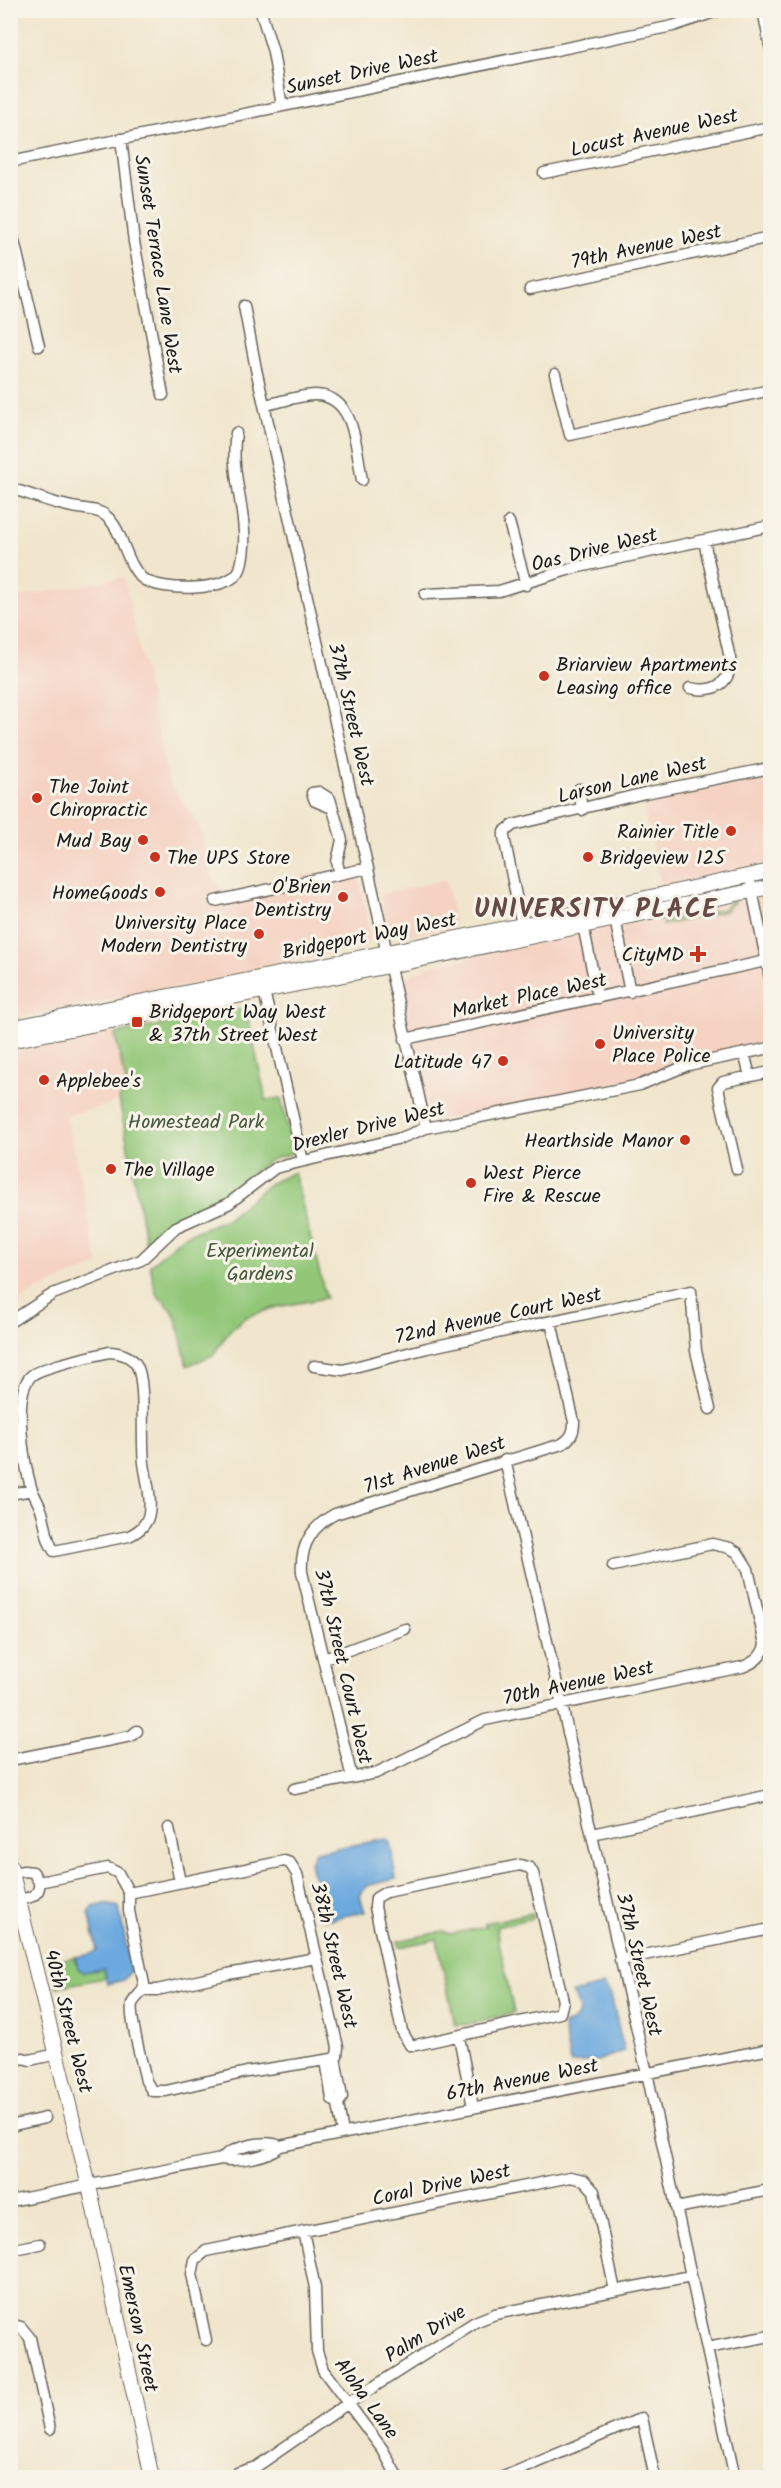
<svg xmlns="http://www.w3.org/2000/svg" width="781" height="2488" font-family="Kalam,sans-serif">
<rect width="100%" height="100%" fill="#f7f3e8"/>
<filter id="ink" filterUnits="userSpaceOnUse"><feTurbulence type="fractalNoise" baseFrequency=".0167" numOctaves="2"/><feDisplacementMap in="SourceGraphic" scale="12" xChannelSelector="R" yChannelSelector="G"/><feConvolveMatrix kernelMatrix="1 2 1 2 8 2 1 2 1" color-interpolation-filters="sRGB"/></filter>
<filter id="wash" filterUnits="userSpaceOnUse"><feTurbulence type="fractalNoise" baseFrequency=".008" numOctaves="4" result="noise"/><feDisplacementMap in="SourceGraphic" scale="24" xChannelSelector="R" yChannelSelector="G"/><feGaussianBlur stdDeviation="1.35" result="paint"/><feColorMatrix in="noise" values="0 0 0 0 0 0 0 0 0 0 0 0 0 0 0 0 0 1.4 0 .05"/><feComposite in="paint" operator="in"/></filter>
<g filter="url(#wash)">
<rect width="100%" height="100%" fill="#f1e6cd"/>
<path fill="#f5d2c2" d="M124 577 168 780 200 827 211 876 226 893 318 873 359 878 371 931 369 939 360 946 245 974 11 1019V599Z
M770 776V863L661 886 643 805Z
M446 880 455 926 408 936 387 927 380 894Z
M770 894V1042L690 1060 648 1076 453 1118 437 1119 428 1111 407 1020 409 1009 404 987 405 980 412 974 433 965Z
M108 1032 115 1034 127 1088 119 1099 110 1105 66 1115 99 1265 35 1291 11 1308V1053Z"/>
<path fill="#92c778" stroke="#57724a" stroke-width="1.5" d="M733 900 734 904 730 905 726 911 663 925 664 921 724 909 730 901Z
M246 1008 266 1100 281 1098 293 1153 270 1160 215 1201 189 1210 170 1221 147 1249 119 1099 127 1088 115 1034Z
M294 1172 326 1298 277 1307 246 1317 230 1330 213 1355 187 1366 178 1324 172 1310 156 1294 150 1265 184 1236 227 1219 269 1184Z
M532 1913 533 1918 496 1927 514 2013 478 2021 475 2024 455 2025 437 1939 399 1947 398 1941 444 1931 450 1934 485 1927V1923Z
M75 1957V1962L105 1969 106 1978 57 1987 51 1962Z"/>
<path fill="#6ca9de" stroke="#44627d" stroke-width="1.5" d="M386 1839 390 1842 396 1879 366 1886 360 1896 365 1912 324 1920 310 1862 315 1852Z
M105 1904 119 1907 131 1970 124 1980 107 1984 104 1969 83 1972 78 1968 75 1957 91 1954 97 1950 89 1912 93 1907Z
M604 1985 611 1994 624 2051 597 2061 570 2063 563 2025C584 2020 581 2008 572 1993Z"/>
</g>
<g filter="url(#ink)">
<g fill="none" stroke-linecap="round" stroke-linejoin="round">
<g stroke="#67635a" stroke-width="13">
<path id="minor" d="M763 10 770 46
M261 12 273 52 282 106
M121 139 134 242 163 395
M10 162 673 26 720 10
M544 173 770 127
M10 224 39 346
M530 289 770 237
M244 306 256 369 426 1128
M555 374 570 435 770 390
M265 405C281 402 299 395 315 395 356 395 356 450 362 480
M10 488C36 496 58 506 85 509 92 510 101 511 106 516 123 529 125 564 143 579 161 592 232 592 240 569 254 523 228 479 236 433
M509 522 526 585
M425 594 499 591 574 568 770 526
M690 688C714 693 732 684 730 658L704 541
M579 789 582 810
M332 808 315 801 312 793 319 792 330 799 342 840 337 862 340 874
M751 885 770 978
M215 901 368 868
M615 919 630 992
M522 925 504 837V832L513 825 645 793 770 768
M583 925 598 998
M264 991 303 1161
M405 1039 766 961
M744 1053 750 1076
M737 1169 718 1088 723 1082 770 1072
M10 1322 53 1294 141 1260 176 1227 228 1204 275 1168 401 1138 426 1128 640 1085 688 1065 770 1048
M109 1352C119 1352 132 1356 137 1366 146 1383 141 1440 144 1463 146 1479 152 1497 149 1513 147 1525 139 1531 129 1536L54 1551C46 1540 46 1525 42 1512 39 1503 34 1496 31 1487 24 1463 12 1394 31 1376 40 1367 94 1356 109 1352Z
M314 1366 343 1370 427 1348 691 1291 696 1351 710 1409
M505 1460 647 2073 735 2478
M10 1494 32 1490
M324 1659 405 1629
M10 1760 131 1736 137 1731
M352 1778 302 1572C300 1546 312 1526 335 1514L562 1444C571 1438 574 1433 574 1422L551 1322
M294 1789 376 1773 485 1720 742 1667C754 1663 763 1656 765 1644L748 1569 738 1553 730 1548 712 1544 613 1566
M169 1828 180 1882
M592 1834 770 1795
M284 1861 290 1863 297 1874 338 2047 337 2056 332 2059 247 2072 166 2091H152L146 2081C143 2066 129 2017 132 2004 135 1996 144 1994 144 1984L129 1911V1893Z
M520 1865 530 1868 533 1873 563 2001 560 2013 416 2045H410L402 2031 375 1907 376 1898 386 1892Z
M12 1873 24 1871 33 1872 39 1882C41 1895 30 1898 19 1900
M39 1882 108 1868 118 1873 129 1893
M620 1960 770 1929
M144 1990H157L228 1974 316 1958
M459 2037 473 2107
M335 2057 342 2097 338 2104
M326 2060 332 2099 338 2104 343 2133
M10 2061 23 2058 30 2060 57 2054
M10 2126 45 2118
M221 2159C232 2147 265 2139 280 2146
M10 2201 221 2159C238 2162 268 2157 280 2146L770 2049
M676 2208 770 2190
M303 2231 315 2288 317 2351 323 2370 383 2450 398 2478
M10 2250 40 2244
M10 2324 21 2327 30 2338 50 2429
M206 2340 192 2274 195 2260 206 2251 570 2177 584 2180 594 2191 615 2291
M707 2348 770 2336
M237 2473 256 2467 347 2404 475 2322 495 2314 691 2276
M501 2478 642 2418 655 2478"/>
</g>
<g stroke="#67635a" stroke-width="16">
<path id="major" d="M10 1028 522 925 770 871
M10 1041 389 966 770 887
M10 1865 89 2186 152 2478"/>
</g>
<use href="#minor" stroke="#fff" stroke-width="10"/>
<use href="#major" stroke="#fff" stroke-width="14"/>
</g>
</g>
<g fill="#c8321e" stroke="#f7f3e8" stroke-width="2">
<circle cx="544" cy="676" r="6"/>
<circle cx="37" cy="798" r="6"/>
<circle cx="731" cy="831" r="6"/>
<circle cx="143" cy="840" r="6"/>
<circle cx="155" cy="857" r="6"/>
<circle cx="588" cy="857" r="6"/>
<circle cx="160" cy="892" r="6"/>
<circle cx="343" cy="897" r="6"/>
<circle cx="259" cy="934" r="6"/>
<path d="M695 945h6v6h6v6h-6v6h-6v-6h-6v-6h6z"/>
<rect x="131" y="1016" width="12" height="12" rx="3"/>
<circle cx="600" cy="1044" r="6"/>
<circle cx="503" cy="1061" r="6"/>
<circle cx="44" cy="1080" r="6"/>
<circle cx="685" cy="1140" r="6"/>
<circle cx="111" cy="1169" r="6"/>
<circle cx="471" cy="1183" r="6"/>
</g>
<g text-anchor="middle" stroke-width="6" stroke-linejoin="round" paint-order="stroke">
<g font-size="20" fill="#1c1c1c" stroke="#f7f3e8">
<text transform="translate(362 71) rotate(-12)" y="7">Sunset Drive West</text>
<text transform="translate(654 132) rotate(-12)" y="7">Locust Avenue West</text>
<text transform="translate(646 246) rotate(-12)" y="7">79th Avenue West</text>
<text transform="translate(159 264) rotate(81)" y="7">Sunset Terrace Lane West</text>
<text transform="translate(594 549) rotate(-14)" y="7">Oas Drive West</text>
<text transform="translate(352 714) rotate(77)" y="7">37th Street West</text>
<text transform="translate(632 779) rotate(-13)" y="7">Larson Lane West</text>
<text transform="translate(369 935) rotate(-11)" y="7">Bridgeport Way West</text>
<text transform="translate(529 995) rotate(-12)" y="7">Market Place West</text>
<text transform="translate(368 1126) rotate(-14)" y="7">Drexler Drive West</text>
<text transform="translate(498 1315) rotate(-12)" y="7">72nd Avenue Court West</text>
<text transform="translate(434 1464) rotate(-18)" y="7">71st Avenue West</text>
<text transform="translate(344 1666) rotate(77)" y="7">37th Street Court West</text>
<text transform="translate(578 1682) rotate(-12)" y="7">70th Avenue West</text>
<text transform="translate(335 1955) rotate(77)" y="7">38th Street West</text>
<text transform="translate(640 1964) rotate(77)" y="7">37th Street West</text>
<text transform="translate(69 2021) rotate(76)" y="7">40th Street West</text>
<text transform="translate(522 2079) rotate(-11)" y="7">67th Avenue West</text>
<text transform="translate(441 2184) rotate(-12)" y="7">Coral Drive West</text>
<text transform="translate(139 2328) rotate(78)" y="7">Emerson Street</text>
<text transform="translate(425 2333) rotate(-32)" y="7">Palm Drive</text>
<text transform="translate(367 2398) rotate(54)" y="7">Aloha Lane</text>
</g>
<g font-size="20" fill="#1c1c1c" stroke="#f7f3e8" text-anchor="start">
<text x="556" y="671">Briarview Apartments<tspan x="556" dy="23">Leasing office</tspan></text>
<text x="49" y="793">The Joint<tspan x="49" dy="23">Chiropractic</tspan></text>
<text x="719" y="838" text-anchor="end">Rainier Title</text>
<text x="131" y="847" text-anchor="end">Mud Bay</text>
<text x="167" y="864">The UPS Store</text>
<text x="600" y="864">Bridgeview 125</text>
<text x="331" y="893" text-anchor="end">O'Brien<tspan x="331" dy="23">Dentistry</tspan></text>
<text x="148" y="899" text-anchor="end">HomeGoods</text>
<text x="247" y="929" text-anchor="end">University Place<tspan x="247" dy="23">Modern Dentistry</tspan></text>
<text x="684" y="961" text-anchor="end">CityMD</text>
<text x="149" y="1018">Bridgeport Way West<tspan x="149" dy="23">&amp; 37th Street West</tspan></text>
<text x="612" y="1039">University<tspan x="612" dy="23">Place Police</tspan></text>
<text x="491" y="1068" text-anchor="end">Latitude 47</text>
<text x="56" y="1087">Applebee's</text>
<text x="673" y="1147" text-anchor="end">Hearthside Manor</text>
<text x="123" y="1176">The Village</text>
<text x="483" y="1179">West Pierce<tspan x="483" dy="23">Fire &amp; Rescue</tspan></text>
</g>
<g font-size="20" fill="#45583c" stroke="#f7f3e8">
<text x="196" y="1128">Homestead Park</text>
<text x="260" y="1257">Experimental<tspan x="260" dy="23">Gardens</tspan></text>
</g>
<g font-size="26" font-weight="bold" letter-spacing="1.5" fill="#664a48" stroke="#f7f3e8">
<text x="596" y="917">UNIVERSITY PLACE</text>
</g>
</g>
<rect width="781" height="2488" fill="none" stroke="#f7f3e8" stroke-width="36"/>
</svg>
